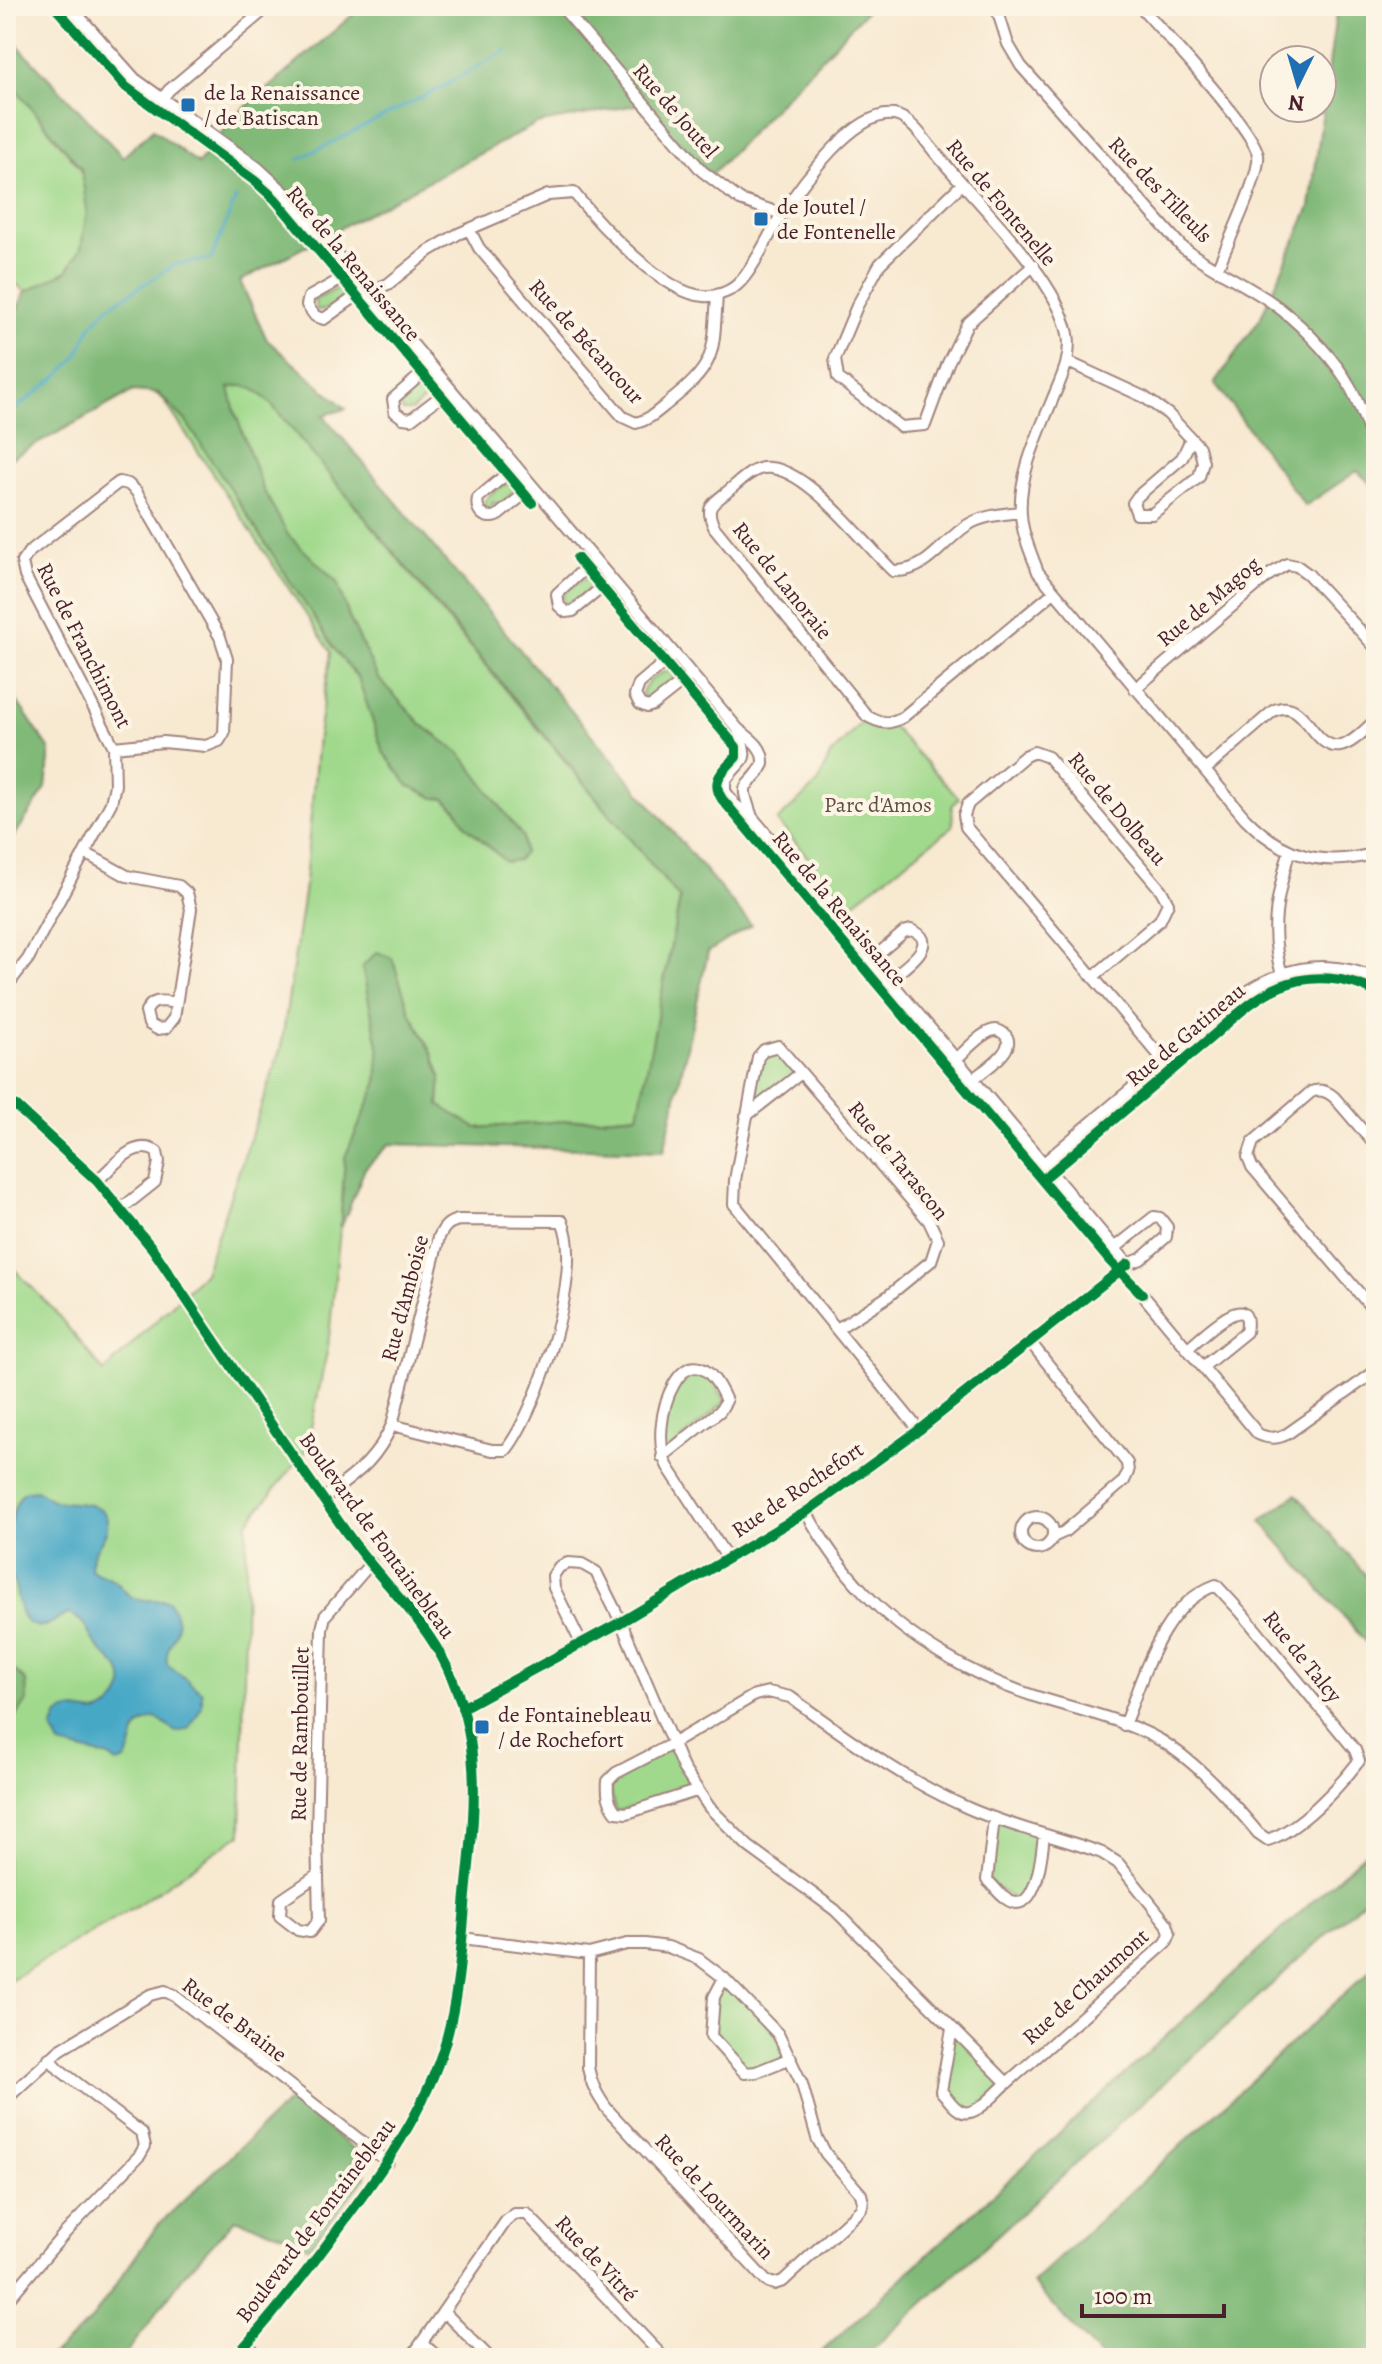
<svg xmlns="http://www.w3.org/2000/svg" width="1382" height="2364" font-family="Alegreya,serif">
<rect width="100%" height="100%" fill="#fcf5e5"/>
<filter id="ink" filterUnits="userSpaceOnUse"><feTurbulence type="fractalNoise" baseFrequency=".0125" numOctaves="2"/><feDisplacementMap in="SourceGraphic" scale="16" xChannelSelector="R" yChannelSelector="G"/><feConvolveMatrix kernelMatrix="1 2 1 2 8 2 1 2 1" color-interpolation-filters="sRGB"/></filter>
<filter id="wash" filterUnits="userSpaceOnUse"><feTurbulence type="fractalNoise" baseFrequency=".006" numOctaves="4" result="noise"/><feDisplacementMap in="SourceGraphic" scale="32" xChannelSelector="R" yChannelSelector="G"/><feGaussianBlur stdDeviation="1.8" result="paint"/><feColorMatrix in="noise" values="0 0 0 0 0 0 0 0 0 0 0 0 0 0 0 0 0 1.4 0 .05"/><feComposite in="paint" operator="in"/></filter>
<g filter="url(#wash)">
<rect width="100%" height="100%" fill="#f8e9d1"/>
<path fill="#a0d98c" stroke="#757c5c" stroke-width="2" d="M6 77 465 641 680 899 639 1115 477 1128 389 1144 365 1168 340 1230 328 1347 306 1451 247 1523 241 1834 136 1906 6 1982V1261L53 1309 104 1372 204 1273 281 1048 304 893 318 736 331 652 163 399 6 276Z
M342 286 345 287V290L347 289C345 299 328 312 317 310L314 300Z
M420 383 429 386 431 394 411 411H403L399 404 402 398Z
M510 483 515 490 500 506 493 502 491 506 495 509 487 511 483 505C486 496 500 485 510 483Z
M586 577 593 581 591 589 572 605 565 604 563 598 565 592Z
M668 671 673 675 671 682 652 699 644 698 642 693C644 684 658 672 668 671Z
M867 716 890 724 959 798 952 806 953 826 849 906 777 821 819 782 829 757Z
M778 1046 801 1073 746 1116 758 1057Z
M705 1368 726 1401 662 1457 660 1440 676 1380Z
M672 1744 696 1791 616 1812 608 1781Z
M994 1818 1044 1835 1036 1886 1017 1902 987 1880Z
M724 1978 763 2015 791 2058 745 2073 711 2036 714 1997Z
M952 2029 1007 2083 976 2111 959 2110 941 2081Z"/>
<path fill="#80b978" stroke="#656c52" stroke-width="2" d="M363 6H871L710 176 641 104 536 124 240 281 267 340 346 409 323 415 751 925 708 952 664 1151 389 1144 365 1168 340 1230 345 1157 377 1084 379 1051 362 967 377 952 392 958 410 1012 433 1054 441 1077 439 1105 476 1128 638 1115 680 899 272 405C258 392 249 381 229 388L235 412 263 489 288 535 337 582 349 617 378 678 422 725 462 755 523 837 524 853 518 860 506 862 466 826 456 809 445 799 435 798 409 786 383 752 358 678 337 653 185 420 158 393 133 391 6 461V333L25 292 67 271 81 248 87 210 81 168 6 77V33L123 157 153 129 198 164 231 120Z
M1337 6H1376V488L1357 471 1305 506 1215 383 1260 319 1310 207Z
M6 685 50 750 46 788 6 849Z
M1296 1494 1376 1587V1654L1261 1521Z
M6 1663 26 1681 27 1701 12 1722H6Z
M1376 1843V1889L863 2358H815Z
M1376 1965V2358H1102L1032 2283Z
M290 2100 361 2154 366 2177 309 2247 280 2233 235 2219 184 2275 123 2358H48L89 2323 157 2226Z"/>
<path fill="#47a8c6" stroke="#486478" stroke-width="2" d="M37 1490C43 1495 51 1501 59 1502 75 1504 111 1499 107 1528 104 1543 90 1551 90 1568 97 1576 103 1574 112 1579 122 1584 125 1597 137 1599 147 1601 158 1599 169 1601 189 1637 164 1636 167 1664L202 1692V1706L189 1729 176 1732 156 1718C127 1727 138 1738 126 1760L117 1763 109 1757 60 1745 52 1729 58 1715C62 1713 66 1710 70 1710 83 1709 94 1717 106 1709 112 1706 116 1701 119 1696 133 1671 110 1662 96 1645 85 1631 90 1623 69 1614 58 1618 46 1629 35 1626 19 1622 19 1603 16 1590 15 1581 10 1576 7 1568 2 1555 12 1498 25 1492 28 1490 33 1491 37 1490Z"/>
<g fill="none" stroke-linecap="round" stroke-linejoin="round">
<path stroke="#47a8c6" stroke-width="3" d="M299 159 442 87 507 50
M6 416 58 376 75 359 91 326 108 307 176 264 211 259 236 198"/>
</g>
</g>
<g filter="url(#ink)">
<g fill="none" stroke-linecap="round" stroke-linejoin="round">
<g stroke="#a1847e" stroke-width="14">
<path id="minor" d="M70 6 135 79 257 167 284 192 738 729C751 739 764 747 763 764 748 794 737 775 752 817
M245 6 256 17
M561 6 702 171 740 200 782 214
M996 6 1008 44 1021 66 1181 246C1209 268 1242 282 1271 302 1296 319 1329 353 1345 378 1359 401 1368 427 1376 453
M1140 6C1162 31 1254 129 1258 155 1261 175 1226 246 1217 270
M162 99 169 90 269 6
M961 185 880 264 857 306 835 359 838 378 901 427 925 425 948 363 967 324 1034 265
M469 229 479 248 616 409 623 417 636 423C649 420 658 411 668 403 717 364 713 355 717 295
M350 271 334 283 309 297 307 305 315 316 324 319 352 299 388 284 429 251 458 234 548 195 574 193C598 223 665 295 704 296 715 297 730 292 738 284 752 272 769 234 780 217 799 187 858 104 898 116 912 121 924 139 933 150 971 197 1057 276 1068 334 1072 357 1062 377 1053 398 1039 433 1018 475 1021 514 1022 534 1031 553 1038 572L1245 818C1283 857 1323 868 1376 853
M1068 362 1144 397 1168 414 1199 447 1203 462 1199 477 1152 514H1137L1133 503 1138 496 1182 458 1191 439
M431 366 393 399 395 412 403 418 411 419 450 389
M516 466 478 498C475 511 484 520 497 516L533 487
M1020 512C1002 514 981 516 966 526 941 543 926 573 893 571 865 545 804 462 763 468 750 470 737 484 727 492 711 505 705 507 714 527L867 716C881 724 888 725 903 717L1054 592
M594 560 557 594 559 606 566 612 573 611 611 580
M674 654 639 684 635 695 640 704 647 707 653 705 691 675
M1135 689 1269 575 1287 564 1297 566 1308 574 1376 648
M738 729C751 767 743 754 725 781V791L734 804 752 817 796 869 830 901 872 959 1128 1264
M1205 770 1273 711C1306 694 1311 750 1340 746 1353 744 1366 728 1376 720
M85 853 127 876 179 886 187 893 191 909 174 1018 166 1028 157 1029 149 1024 146 1012C152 998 163 1001 176 1003
M805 883 834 923 859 947
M872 959 904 932 911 930C944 942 902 969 889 980
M1282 974C1268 931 1278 894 1289 852
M1093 977 1160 920 1168 903 1161 890 1048 757 1034 752 1025 756 968 804 964 815 966 827 1164 1061
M6 987 28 959 111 803 115 785 114 747 25 576 22 562 29 552 119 482 128 484 136 491 220 637 227 659 224 733 219 741 206 746 163 742 114 747
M956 1059C966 1051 979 1035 991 1031 995 1029 999 1030 1003 1033 1022 1047 983 1071 973 1079
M6 1097 97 1181 152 1248C218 1346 283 1444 351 1539 383 1584 423 1617 447 1667 481 1739 476 1799 468 1875 462 1929 461 1987 446 2040 425 2112 383 2169 339 2228 306 2273 272 2317 234 2358
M746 1116 801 1073
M1376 1146 1334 1097C1327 1091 1319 1089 1311 1092L1253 1142 1248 1157 1252 1167 1376 1313
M1044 1163C1089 1124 1135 1086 1181 1047 1211 1022 1242 988 1280 975 1311 963 1346 965 1376 979
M97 1181C113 1167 134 1137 157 1152L159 1162 155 1182 121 1209
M1142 1294 1258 1434C1269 1439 1277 1439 1287 1434L1376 1371
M837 1329 887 1297 931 1261 938 1240 929 1221 778 1046 764 1050 758 1057 735 1180 734 1204 919 1430
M1031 1343 1127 1463 1128 1472 1124 1481 1064 1532 1053 1537
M1188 1348C1197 1341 1255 1283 1246 1332L1204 1366
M662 1457 720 1411 726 1401C688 1311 644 1425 668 1467L728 1559
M323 1499C356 1473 374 1464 392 1425L439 1237C444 1227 448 1222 459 1220L562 1221C585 1269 538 1409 506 1450H492L392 1425
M806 1512C822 1540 841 1568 863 1591 907 1639 972 1676 1034 1696 1077 1710 1134 1721 1171 1747 1204 1770 1232 1802 1258 1833L1268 1840C1300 1829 1338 1788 1359 1761L1355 1750 1241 1612 1216 1585C1161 1605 1144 1676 1124 1725
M1021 1533a16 16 0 1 1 32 0a16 16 0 1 1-32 0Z
M581 1643 554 1588 553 1576 559 1567 568 1563 582 1564 596 1572 621 1622 683 1768 709 1807 748 1846 835 1910 1007 2083 1166 1943 1170 1934 1167 1924 1118 1863 1102 1853C1058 1837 1011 1827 968 1808 902 1779 848 1738 790 1697L768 1692 755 1695 672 1744 616 1773 608 1781C607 1794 608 1801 616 1812L627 1813 696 1791
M462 1708 621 1622 806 1512 919 1430 1128 1264 1141 1259 1166 1237 1167 1227 1160 1218 1154 1217 1115 1248
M994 1818 987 1880C993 1885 999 1894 1005 1898 1037 1922 1042 1851 1044 1835
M318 1875 281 1900 280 1916 298 1930 310 1932 319 1920 317 1833 322 1629 325 1616 371 1563
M462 1938 589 1954 627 1944H645L668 1947 699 1959 724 1978 778 2034 802 2084 817 2138 826 2154 861 2194 863 2202 861 2209 783 2281 774 2284 766 2281 607 2109C597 2095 591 2084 588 2067L589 1954
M724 1978 714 1997 711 2036 745 2073 756 2072 791 2058
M952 2029 941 2091C947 2097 952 2106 959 2110 974 2121 996 2092 1007 2083
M6 2099 60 2050 150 1995 165 1991 175 1996 388 2162
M6 2302 65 2233 140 2155 145 2146 142 2133 60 2070 49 2058
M444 2312 490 2358
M422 2343 439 2358
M247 2344 260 2358
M411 2358 506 2221 515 2214H527L664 2358"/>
</g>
<use href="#minor" stroke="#fff" stroke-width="10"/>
<g stroke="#fcf5e5" stroke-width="15">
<path id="cycleway" d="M54 6 126 87 255 181 275 199 532 503
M577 558 736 747V757C723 771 710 780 722 799L1110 1261 1142 1294
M6 1097 97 1181 152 1248C218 1346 283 1444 351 1539 383 1584 423 1617 447 1667 481 1739 476 1799 468 1875 462 1929 461 1987 446 2040 425 2112 383 2169 339 2228 306 2273 272 2317 234 2358
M1042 1180C1096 1135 1149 1090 1202 1045 1227 1025 1251 998 1281 986 1312 973 1346 977 1376 992
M462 1708 621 1622 806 1512 919 1430 1128 1264"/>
</g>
<use href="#cycleway" stroke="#00873e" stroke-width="10"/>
</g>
</g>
<g fill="#1f6fb2" stroke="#fcf5e5" stroke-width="3">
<rect x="180" y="97" width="16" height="16" rx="4"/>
<rect x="753" y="211" width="16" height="16" rx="4"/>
<rect x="474" y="1719" width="16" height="16" rx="4"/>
</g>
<g text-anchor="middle" stroke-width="8" stroke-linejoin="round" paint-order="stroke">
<g font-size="22" fill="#4a1f2b" stroke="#fcf5e5" text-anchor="start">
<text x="204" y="100">de la Renaissance<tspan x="204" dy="25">/ de Batiscan</tspan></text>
<text x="777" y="214">de Joutel /<tspan x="777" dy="25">de Fontenelle</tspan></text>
<text x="498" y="1722">de Fontainebleau<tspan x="498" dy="25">/ de Rochefort</tspan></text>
</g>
<g font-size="22" fill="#4a1f2b" stroke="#fcf5e5">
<text transform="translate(676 110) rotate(49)" y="8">Rue de Joutel</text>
<text transform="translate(1161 189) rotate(46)" y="8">Rue des Tilleuls</text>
<text transform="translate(1002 202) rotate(50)" y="8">Rue de Fontenelle</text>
<text transform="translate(354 263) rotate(50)" y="8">Rue de la Renaissance</text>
<text transform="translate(587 341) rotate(48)" y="8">Rue de Bécancour</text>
<text transform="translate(783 580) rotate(51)" y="8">Rue de Lanoraie</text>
<text transform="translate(1208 601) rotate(-40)" y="8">Rue de Magog</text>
<text transform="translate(85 645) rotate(63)" y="8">Rue de Franchimont</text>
<text transform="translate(1118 808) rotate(50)" y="8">Rue de Dolbeau</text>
<text transform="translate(840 908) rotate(50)" y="8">Rue de la Renaissance</text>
<text transform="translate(1185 1034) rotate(-40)" y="8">Rue de Gatineau</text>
<text transform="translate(899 1160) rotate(51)" y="8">Rue de Tarascon</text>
<text transform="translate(404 1298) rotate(-75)" y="8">Rue d'Amboise</text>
<text transform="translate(797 1489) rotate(-34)" y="8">Rue de Rochefort</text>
<text transform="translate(378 1535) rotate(54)" y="8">Boulevard de Fontainebleau</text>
<text transform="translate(1303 1656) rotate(51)" y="8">Rue de Talcy</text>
<text transform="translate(299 1734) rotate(-89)" y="8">Rue de Rambouillet</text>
<text transform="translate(1085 1986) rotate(-42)" y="8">Rue de Chaumont</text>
<text transform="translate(235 2019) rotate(37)" y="8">Rue de Braine</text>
<text transform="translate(715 2196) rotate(47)" y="8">Rue de Lourmarin</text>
<text transform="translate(315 2220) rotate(-53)" y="8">Boulevard de Fontainebleau</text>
<text transform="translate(597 2258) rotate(47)" y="8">Rue de Vitré</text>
</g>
<g font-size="22" fill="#604e43" stroke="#fcf5e5">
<text x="878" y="812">Parc d'Amos</text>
</g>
</g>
<rect width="1382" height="2364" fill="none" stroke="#fcf5e5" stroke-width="32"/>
<g transform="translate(1298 84) rotate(185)"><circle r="38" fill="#fcf5e5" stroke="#b59f9b" stroke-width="2"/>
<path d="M0-6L14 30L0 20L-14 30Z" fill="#1f6fb2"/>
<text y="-12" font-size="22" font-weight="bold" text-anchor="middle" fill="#4a1f2b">N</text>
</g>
<path d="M1082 2304v12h142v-12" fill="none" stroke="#4a1f2b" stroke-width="4"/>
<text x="1094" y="2304" font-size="24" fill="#4a1f2b" stroke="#fcf5e5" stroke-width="6" paint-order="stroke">100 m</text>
</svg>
